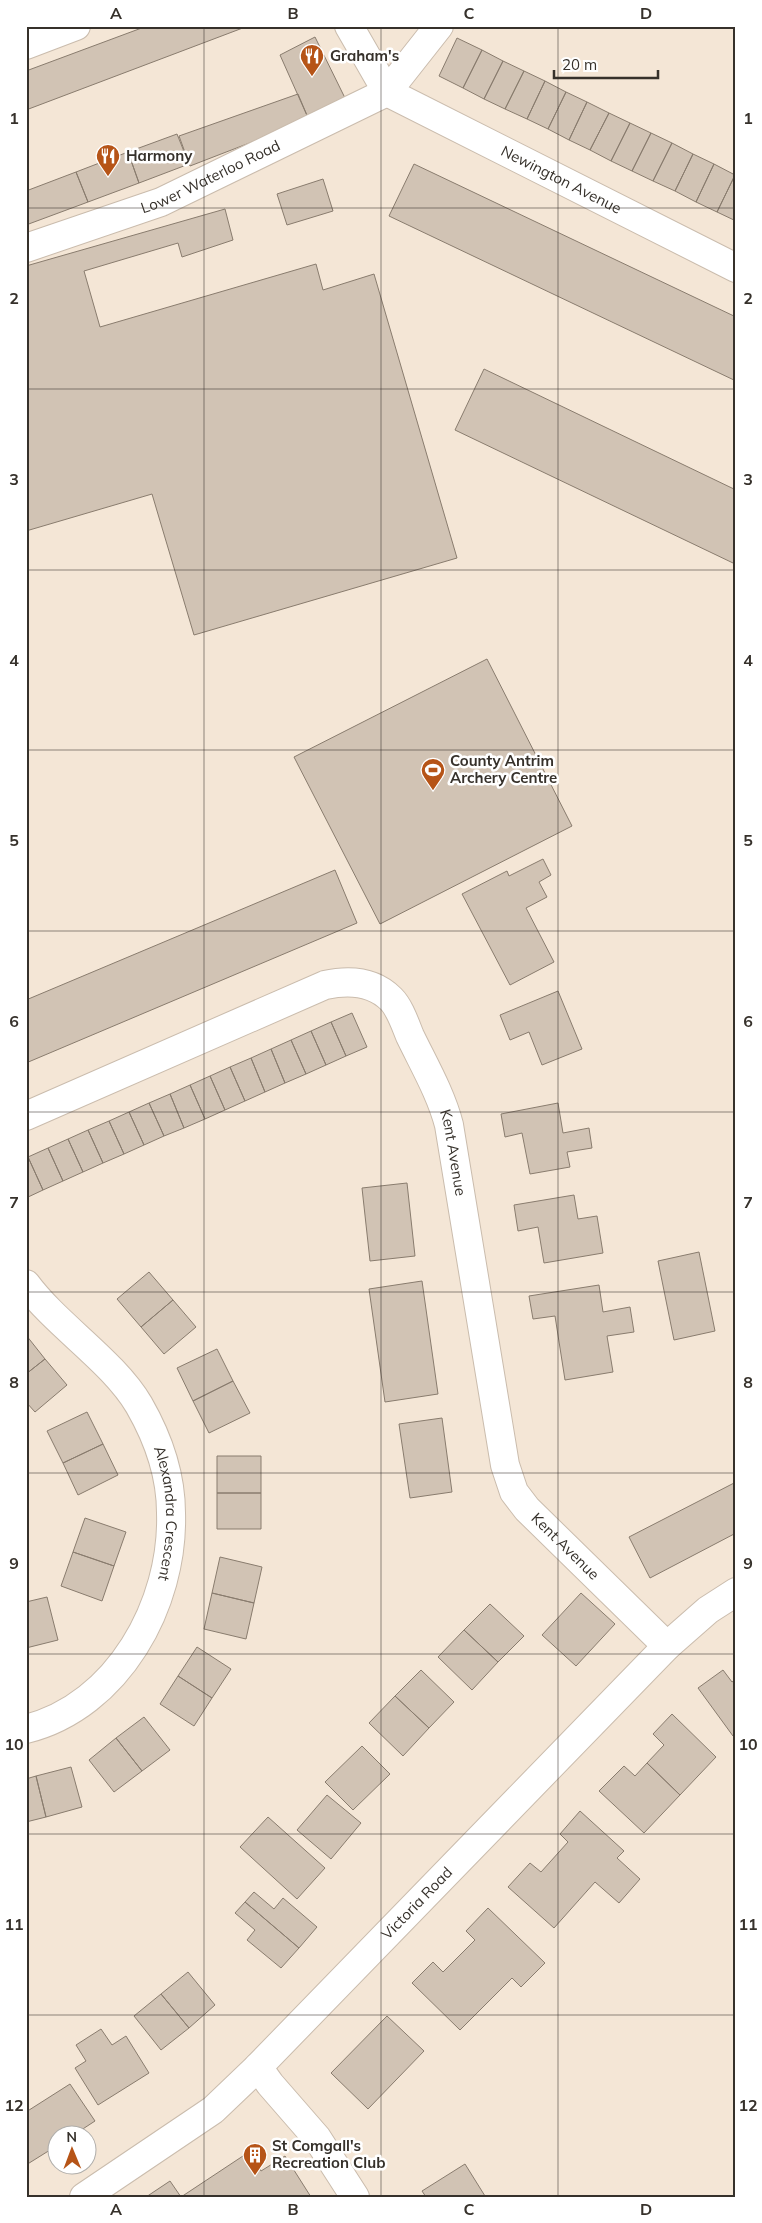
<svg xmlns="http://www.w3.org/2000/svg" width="762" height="2223" font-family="Mulish,sans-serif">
<rect width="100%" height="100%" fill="#f4e6d6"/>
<path fill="#d1c3b4" stroke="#897c6e" d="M147 26H248L26 110V71Z
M315 37 345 98 309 120 280 55Z
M457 38 482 50 463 88 439 76Z
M482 50 503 61 484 99 463 88Z
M503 61 524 71 505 109 484 99Z
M524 71 545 81 527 119 505 109Z
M545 81 566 92 548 129 527 119Z
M566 92 587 102 569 140 548 129Z
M298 94 309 120 190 166 179 136Z
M587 102 609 113 590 150 569 140Z
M609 113 630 123 611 161 590 150Z
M630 123 651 133 632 171 611 161Z
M651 133 672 143 653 181 632 171Z
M177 134 189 164 139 183 128 152Z
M672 143 693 154 675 191 653 181Z
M128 152 139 183 88 202 76 172Z
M693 154 714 164 696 202 675 191Z
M414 164 736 317V381L389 216Z
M714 164 735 175 717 212 696 202Z
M76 172 88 202 26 225V191Z
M735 175H736V221L717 212Z
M323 179 333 211 287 225 277 194Z
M225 209 233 240 182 257 178 243 84 271 100 327 316 264 323 290 374 274 457 558 194 635 152 494 26 531V266Z
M484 369 736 490V558L733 563 455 430Z
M487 659 572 826 380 924 294 757Z
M543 859 551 875 539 882 547 897 526 908 554 962 510 985 462 894 507 871 509 876Z
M335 870 357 923 26 1063V1000Z
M558 991 582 1049 542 1065 529 1032 510 1040 500 1015Z
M352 1013 367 1047 346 1056 331 1022Z
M331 1022 346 1056 326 1065 311 1031Z
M311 1031 326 1065 306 1074 291 1040Z
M291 1040 306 1074 285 1083 271 1049Z
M271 1049 285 1083 265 1092 251 1058Z
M251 1058 265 1092 245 1101 230 1067Z
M230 1067 245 1101 225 1110 210 1076Z
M210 1076 225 1110 205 1119 190 1085Z
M190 1085 205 1119 184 1128 170 1094Z
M170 1094 184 1128 164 1136 149 1103Z
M149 1103 164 1136 144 1145 129 1112Z
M558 1103 563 1133 589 1128 592 1148 567 1152 570 1167 530 1174 522 1133 505 1137 501 1114Z
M129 1112 144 1145 124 1154 109 1121Z
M109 1121 124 1154 103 1163 88 1130Z
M88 1130 103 1163 83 1172 68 1139Z
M68 1139 83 1172 63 1181 48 1148Z
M48 1148 63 1181 43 1190 28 1157Z
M28 1157 43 1190 26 1198V1158Z
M407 1183 415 1256 370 1261 362 1188Z
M574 1195 578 1219 597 1216 603 1253 544 1263 538 1227 518 1231 514 1205Z
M699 1252 715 1331 674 1340 658 1261Z
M149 1272 173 1300 141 1327 117 1299Z
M422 1281 438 1394 385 1402 369 1289Z
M599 1285 603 1312 630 1307 634 1332 607 1336 613 1372 565 1380 555 1316 533 1319 529 1296Z
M173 1300 196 1327 164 1354 141 1327Z
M26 1335 45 1359 26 1374Z
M217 1349 233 1381 193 1401 177 1368Z
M45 1359 67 1385 35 1412 26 1402V1374Z
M233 1381 250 1413 209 1433 193 1401Z
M87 1412 103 1444 63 1463 47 1431Z
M442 1418 452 1492 410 1498 399 1424Z
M103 1444 118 1475 78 1495 63 1463Z
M217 1456H261V1493H217Z
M736 1482V1533L650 1578 629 1537Z
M217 1493H261V1529H217Z
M85 1518 126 1532 114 1566 73 1552Z
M73 1552 114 1566 102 1601 61 1586Z
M220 1557 262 1567 254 1603 212 1593Z
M212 1593 254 1603 246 1639 204 1629Z
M581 1593 615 1624 576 1666 542 1635Z
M47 1597 58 1640 26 1648V1602Z
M490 1604 524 1636 498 1662 464 1630Z
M464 1630 498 1662 472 1690 438 1657Z
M197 1647 231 1669 212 1698 178 1676Z
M421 1670 454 1702 429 1728 395 1696Z
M723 1670 732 1682 736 1679V1734L733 1736 698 1688Z
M178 1676 212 1698 194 1726 160 1704Z
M395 1696 429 1728 403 1756 369 1723Z
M672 1714 716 1757 680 1795 647 1763 664 1745 653 1734Z
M144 1717 170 1750 142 1771 116 1738Z
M116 1738 142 1771 114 1792 89 1760Z
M362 1746 390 1774 353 1810 325 1782Z
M647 1763 680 1795 644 1833 599 1791 624 1766 635 1776Z
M71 1767 82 1807 46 1817 36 1776Z
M36 1776 46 1817 26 1822V1779Z
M327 1795 361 1823 331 1859 297 1830Z
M580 1811 624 1851 617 1858 640 1879 619 1903 595 1882 554 1928 508 1887 530 1863 541 1872 568 1842 560 1834Z
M268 1817 325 1868 297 1899 240 1847Z
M254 1892 274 1909 283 1898 317 1927 299 1948 245 1902Z
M245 1902 299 1948 281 1968 247 1940 255 1930 235 1913Z
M488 1908 545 1963 521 1987 512 1978 460 2030 412 1983 433 1962 443 1972 475 1940 466 1931Z
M188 1972 215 2005 189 2028 161 1994Z
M161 1994 189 2028 161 2050 134 2016Z
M387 2016 424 2051 368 2109 331 2073Z
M101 2029 112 2045 126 2036 149 2073 98 2105 75 2068 86 2061 76 2045Z
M70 2084 95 2121 72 2136H58V2145L26 2165V2112Z
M249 2152 261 2171 285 2156 311 2197H146L170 2181 181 2197Z
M465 2164 485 2196 426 2197 422 2191Z"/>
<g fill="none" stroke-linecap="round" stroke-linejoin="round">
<g stroke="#cabcad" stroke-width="30">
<g id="minor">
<path d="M349 26 387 92"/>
<path d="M26 45 76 26"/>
<path id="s1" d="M387 92 736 268"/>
<path id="s2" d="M26 248 161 202 387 92 439 26"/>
<path id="s3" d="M26 1116 325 985C348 980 373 981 391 999 400 1008 405 1024 410 1036 424 1065 441 1094 449 1125L505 1465 514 1492 527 1509 667 1646"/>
<path id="s4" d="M26 1284C57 1326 113 1361 139 1405 158 1438 171 1475 171 1513 174 1604 118 1706 26 1729"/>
</g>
</g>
<g stroke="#cabcad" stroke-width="30">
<g id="tertiary">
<path d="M258 2067 270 2084 317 2138 355 2197"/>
<path id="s5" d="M84 2197 213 2110 258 2067 667 1646 708 1610 736 1592"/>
</g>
</g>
<use href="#minor" stroke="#fff" stroke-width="28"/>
<use href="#tertiary" stroke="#fff" stroke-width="28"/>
</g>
<path fill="none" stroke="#36312b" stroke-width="1" stroke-opacity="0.55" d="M204 26V2197M381 26V2197M558 26V2197M26 208H736M26 389H736M26 570H736M26 750H736M26 931H736M26 1112H736M26 1292H736M26 1473H736M26 1654H736M26 1834H736M26 2015H736"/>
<defs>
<g id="restaurant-pin" transform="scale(1.25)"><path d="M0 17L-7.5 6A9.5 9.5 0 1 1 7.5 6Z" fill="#b65417" stroke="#fff"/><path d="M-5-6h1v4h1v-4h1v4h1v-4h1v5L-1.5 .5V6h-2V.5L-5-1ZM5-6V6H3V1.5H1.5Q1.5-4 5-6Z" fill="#fff"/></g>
<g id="stadium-pin" transform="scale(1.25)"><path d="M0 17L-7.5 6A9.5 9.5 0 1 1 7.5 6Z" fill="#b65417" stroke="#fff"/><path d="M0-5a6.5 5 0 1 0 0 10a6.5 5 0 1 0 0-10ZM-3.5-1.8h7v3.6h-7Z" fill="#fff"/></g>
<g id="building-pin" transform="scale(1.25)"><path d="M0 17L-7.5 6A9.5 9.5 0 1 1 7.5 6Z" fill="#b65417" stroke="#fff"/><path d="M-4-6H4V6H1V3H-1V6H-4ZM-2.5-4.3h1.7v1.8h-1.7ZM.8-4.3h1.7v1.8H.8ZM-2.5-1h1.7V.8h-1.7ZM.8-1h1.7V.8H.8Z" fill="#fff"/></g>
</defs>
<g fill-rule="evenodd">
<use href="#restaurant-pin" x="312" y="56"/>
<use href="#restaurant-pin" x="108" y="156"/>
<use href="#stadium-pin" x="433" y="770"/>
<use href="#building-pin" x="255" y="2155"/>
</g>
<g text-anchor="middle" stroke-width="5" stroke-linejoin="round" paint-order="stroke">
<g font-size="15" font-weight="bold" fill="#36312b" stroke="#fff" text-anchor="start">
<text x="330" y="61">Graham's</text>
<text x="126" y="161">Harmony</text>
<text x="450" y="766">County Antrim<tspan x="450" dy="17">Archery Centre</tspan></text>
<text x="272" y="2151">St Comgall's<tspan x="272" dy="17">Recreation Club</tspan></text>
</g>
<g font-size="15" fill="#36312b" stroke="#fff">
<text dy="5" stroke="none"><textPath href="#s2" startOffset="198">Lower Waterloo Road</textPath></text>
<text dy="5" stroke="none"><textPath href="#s1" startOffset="195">Newington Avenue</textPath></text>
<text dy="5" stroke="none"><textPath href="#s3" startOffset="564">Kent Avenue</textPath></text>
<text dy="5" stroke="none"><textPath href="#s4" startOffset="280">Alexandra Crescent</textPath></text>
<text dy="5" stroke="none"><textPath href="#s3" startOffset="984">Kent Avenue</textPath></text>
<text dy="5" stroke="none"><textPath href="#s5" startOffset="446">Victoria Road</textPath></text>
</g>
</g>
<rect width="762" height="2223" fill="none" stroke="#ffffff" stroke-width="55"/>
<g transform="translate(72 2150) rotate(359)"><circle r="24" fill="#ffffff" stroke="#afadaa"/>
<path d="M0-4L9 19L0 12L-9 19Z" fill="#b65417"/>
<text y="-8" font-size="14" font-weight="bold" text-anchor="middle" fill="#36312b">N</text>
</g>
<path d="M554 70v8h104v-8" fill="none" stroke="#36312b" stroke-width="2.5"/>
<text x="562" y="70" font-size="15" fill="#36312b" stroke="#ffffff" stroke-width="4" paint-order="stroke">20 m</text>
<rect x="28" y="28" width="706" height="2168" fill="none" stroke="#36312b" stroke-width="2"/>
<g font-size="16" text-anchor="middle" font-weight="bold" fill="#36312b">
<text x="116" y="19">A</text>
<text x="293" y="19">B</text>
<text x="469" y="19">C</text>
<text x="646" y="19">D</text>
<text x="14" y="124">1</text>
<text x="748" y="124">1</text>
<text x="14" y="304">2</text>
<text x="748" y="304">2</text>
<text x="14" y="485">3</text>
<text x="748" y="485">3</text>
<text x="14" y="666">4</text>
<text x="748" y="666">4</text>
<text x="14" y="846">5</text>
<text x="748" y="846">5</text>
<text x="14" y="1027">6</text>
<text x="748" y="1027">6</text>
<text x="14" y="1208">7</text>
<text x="748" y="1208">7</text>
<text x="14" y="1388">8</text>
<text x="748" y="1388">8</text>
<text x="14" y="1569">9</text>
<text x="748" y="1569">9</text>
<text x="14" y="1750">10</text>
<text x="748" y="1750">10</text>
<text x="14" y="1930">11</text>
<text x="748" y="1930">11</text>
<text x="14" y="2111">12</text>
<text x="748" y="2111">12</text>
<text x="116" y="2215">A</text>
<text x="293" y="2215">B</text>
<text x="469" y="2215">C</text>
<text x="646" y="2215">D</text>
</g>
</svg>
